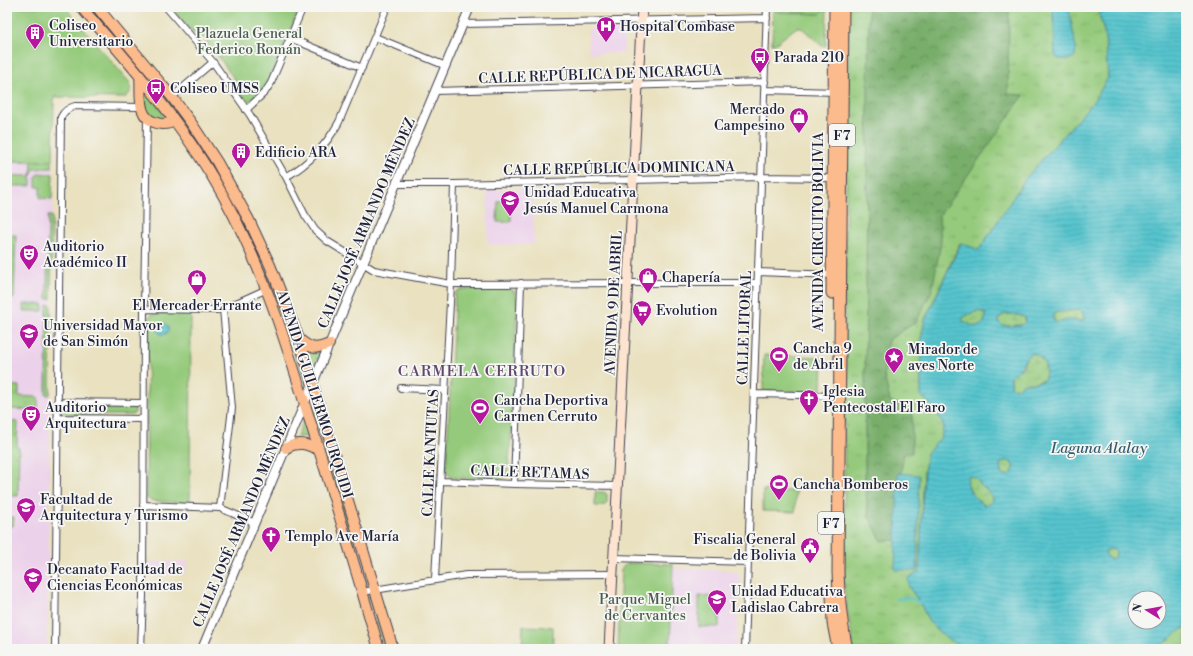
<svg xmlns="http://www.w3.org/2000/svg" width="1193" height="656" font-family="'Libre Bodoni',serif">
<defs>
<pattern id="grass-tufts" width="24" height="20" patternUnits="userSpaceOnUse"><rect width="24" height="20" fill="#95ca7b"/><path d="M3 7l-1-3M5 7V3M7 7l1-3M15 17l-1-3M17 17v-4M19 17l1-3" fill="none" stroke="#80ad6b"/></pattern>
<pattern id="forest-crowns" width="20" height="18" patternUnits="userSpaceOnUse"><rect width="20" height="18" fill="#78ae6b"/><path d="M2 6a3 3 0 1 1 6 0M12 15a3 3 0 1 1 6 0" fill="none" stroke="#628d59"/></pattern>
<pattern id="wetland-marsh" width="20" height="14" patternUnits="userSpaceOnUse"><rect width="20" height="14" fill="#95ca7b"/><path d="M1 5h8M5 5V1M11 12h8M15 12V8" fill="none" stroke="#80ad6b"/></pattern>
<pattern id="water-rules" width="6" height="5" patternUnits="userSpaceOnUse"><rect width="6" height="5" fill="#57c4cd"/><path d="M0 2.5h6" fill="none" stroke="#4ba8b1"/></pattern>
</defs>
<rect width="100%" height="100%" fill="#f6f6f2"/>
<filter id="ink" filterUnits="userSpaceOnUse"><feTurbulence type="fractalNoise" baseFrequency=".025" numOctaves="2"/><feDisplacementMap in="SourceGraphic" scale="8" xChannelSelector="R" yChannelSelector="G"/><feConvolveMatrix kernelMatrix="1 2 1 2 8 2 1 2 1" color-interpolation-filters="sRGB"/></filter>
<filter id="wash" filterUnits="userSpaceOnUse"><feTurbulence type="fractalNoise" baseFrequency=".012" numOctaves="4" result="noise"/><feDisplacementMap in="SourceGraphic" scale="16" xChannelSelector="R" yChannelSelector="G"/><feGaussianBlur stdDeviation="0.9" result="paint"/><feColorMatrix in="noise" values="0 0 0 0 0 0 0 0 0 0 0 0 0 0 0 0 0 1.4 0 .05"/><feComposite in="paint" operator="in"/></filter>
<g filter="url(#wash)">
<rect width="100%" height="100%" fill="#e9e1bf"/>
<path fill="#ecd1ea" d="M7 7H65L130 83 132 88 127 96 119 98 54 97 47 649H7Z
M588 29H620L624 36V53H589Z
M533 189 534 244 488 245 487 190Z
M188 561 185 574 150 575V562Z
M673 568 735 571 738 573 740 577 736 649H670Z"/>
<path fill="url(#grass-tufts)" stroke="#5c765b" d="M87 7H91C122 43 155 79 182 117 238 199 278 288 307 383L305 386 281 312 261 263 234 210Z
M773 7H827L820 14 777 12Z
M848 7H1097L1105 35 1108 78 1093 102 1026 178 979 250 960 243 925 320 921 339V395L936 411 944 426 941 438 927 453 924 473 919 572 909 587 920 603 929 622 947 639 968 649H854L847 610 844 588 845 236 848 108Z
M53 151 52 168 34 169 31 176V186H7V175L31 176 32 161H7Z
M39 173 53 174 52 199 40 198V187H36V177Z
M48 216H52L51 299H47Z
M7 235H16L14 298H7Z
M24 304H43V311H24Z
M47 305H51L50 395H46Z
M307 351 313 353 321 352 313 371Z
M7 385 19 386V396L38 397V410L7 409Z
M313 403 367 583 364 584 310 404Z
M305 417 311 440 307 437H297Z
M7 421 18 422 17 447 19 448 18 496H7Z
M595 492H604L607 494V503L604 506H595Z
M7 517H14L13 526H7Z
M371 595 387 649H384L368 596Z
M1186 627V649H1157L1182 629Z"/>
<path fill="url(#forest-crowns)" stroke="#4d6853" d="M869 7H1009L1008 94 1024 95 939 216 941 242 932 290 916 322 888 340 884 374 890 401 912 410V453H904L901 470 897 540 882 541 869 517 865 486V374Z"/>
<path fill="url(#wetland-marsh)" stroke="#5c765b" d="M1080 310 1083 312 1084 318 1083 321 1072 320 1057 323 1053 320V315L1057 312Z
M977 311 983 312 986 314C985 331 972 327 961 320L965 316Z
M1009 314 1019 315 1025 317V322L1022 325 1003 326 999 322V319L1002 315Z
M1032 353C1044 356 1049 369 1044 380 1033 384 1025 384 1014 389L1011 386V375L1022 368 1027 356Z
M1007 460 1012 463 1014 468 1012 473 1010 475H1002L1000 467 1001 463Z
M968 476H972L979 481 980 485C986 489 993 494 992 502L989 504 984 505C974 499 965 487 968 476Z
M1105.5 554a5.5 5.5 0 1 1 11 0a5.5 5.5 0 1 1-11 0Z"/>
<path fill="#95ca7b" stroke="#5c765b" d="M7 7H65L130 83C132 90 130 95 124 98L54 97 53 161H7Z
M177 7H300L270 77 261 91 250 101C242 100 240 96 236 90L237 83 218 56 199 33 191 31 176 13Z
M827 7 826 46H822L801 27H797L775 44H772L773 8 777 12 820 14Z
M146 93 156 104 167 119 163 121 147 113 144 94Z
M498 201H511V222H497Z
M508 288 514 291 517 299 512 425 508 474 506 477 501 479 454 478 449 476 446 471 455 294 457 291 463 289Z
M156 312 191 313 190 503 152 501 148 499 146 496 148 322 150 316Z
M764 355 823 357 822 392 763 391Z
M66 406H132L135 408V411L134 414 131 415H69L64 413V410Z
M763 490 796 491 795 512 763 511Z
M627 563 673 564 670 649H618L621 569Z
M699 596 720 597 719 627H699Z
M523 626 553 627V647L522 646Z"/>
<path fill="url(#water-rules)" stroke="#3c7384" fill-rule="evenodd" d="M1053 7H1069L1076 49 1075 56 1069 60 1059 59 1055 56Z
M1097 7H1186V627L1182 629 1157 649H968L947 639 929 622 920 603 909 587 908 578 919 572 924 473 927 453 941 438 944 426 936 411 921 395V339L925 320 961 243 979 250 1026 178 1093 102 1108 78 1105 35ZM1080 310 1083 312 1084 318 1083 321 1066 320 1057 323 1053 320V315L1057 312ZM977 311 983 312 986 314C985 331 972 327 962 320L965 316ZM1009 314 1019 315 1025 317V322L1022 325 1003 326 999 322V319L1002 315ZM1032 353C1044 356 1049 369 1044 380L1035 383H1026L1014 389 1011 386V375C1026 368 1020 359 1032 353ZM1007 460 1012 463 1014 468 1012 473 1010 475H1002L1001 473 1000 467 1001 463ZM968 476C977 476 978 482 982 487 987 489 993 495 992 502L989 504 984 505C974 499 965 487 968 476ZM1111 549 1116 551V555L1114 558 1111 559 1107 558 1105 553 1107 550ZM1135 598H1159V622H1135Z
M157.5 329a5.5 5.5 0 1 1 11 0a5.5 5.5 0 1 1-11 0Z
M898 473 919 475 917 571 895 570Z"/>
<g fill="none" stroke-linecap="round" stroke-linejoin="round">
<path stroke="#57c4cd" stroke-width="2.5" d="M896 599 910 598 920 603 922 602"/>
</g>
</g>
<g filter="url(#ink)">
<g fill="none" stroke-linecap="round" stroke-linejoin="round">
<g stroke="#403f4f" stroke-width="8">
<path id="minor" d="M166 7 213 62 250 115 286 177 305 215 315 230 327 241 374 270 451 284 627 283H757
M463 24 767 18
M375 37 446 66
M290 38 362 68
M765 90 837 92
M435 91 765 82
M172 97 213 62
M246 110 265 92 271 83 303 7
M286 177C310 163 326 146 339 122L387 7
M396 184H454L761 177 834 178
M758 272 834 275
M144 309 216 310 223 309 267 289
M401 388 445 390
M754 394 839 396
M57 402 143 403
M57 418 143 419
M441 481 514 484 618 486
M514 484 521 283
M143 505 220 508 255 523
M220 508 232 408 223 309
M614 558 748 562
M435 579 451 284 454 184
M362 592 466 575 614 574
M55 649 61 117C64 111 68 108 75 106L141 107
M141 649 143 596 144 309 147 119
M745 649 767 7"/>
</g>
<g stroke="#403f4f" stroke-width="10">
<path id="tertiary" d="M202 649 470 7"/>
</g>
<g stroke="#403f4f" stroke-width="11">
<path id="secondary" d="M609 649 642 7"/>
</g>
<g stroke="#403f4f" stroke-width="12">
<path id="primary" d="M81 7C128 61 176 116 213 178 258 253 285 338 310 421 334 497 357 573 379 649
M97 7 172 97 192 124 217 162 249 220 270 265 299 339 393 649
M140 76C142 92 135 118 157 123 163 125 169 124 175 121
M299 339C311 349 315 350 329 344
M286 448C298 441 307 444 319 450"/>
</g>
<g stroke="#403f4f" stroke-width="13">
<path id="trunk" d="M843 7 838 572C839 598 841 623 847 649
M832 293 835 7
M832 594 833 623 838 649"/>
</g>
<use href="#minor" stroke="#fff" stroke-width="6"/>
<use href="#tertiary" stroke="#fff" stroke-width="8"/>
<use href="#secondary" stroke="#fde4d1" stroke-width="9"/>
<use href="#primary" stroke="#fbbb8c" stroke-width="10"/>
<use href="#trunk" stroke="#fbbb8c" stroke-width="11"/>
</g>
</g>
<defs>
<g id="hospital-pin" transform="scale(1)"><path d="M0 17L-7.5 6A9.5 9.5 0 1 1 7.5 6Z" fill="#b5179e" stroke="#f6f6f2"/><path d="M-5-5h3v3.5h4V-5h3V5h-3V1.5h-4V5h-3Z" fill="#fff"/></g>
<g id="building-pin" transform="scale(1)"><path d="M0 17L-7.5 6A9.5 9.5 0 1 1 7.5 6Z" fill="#b5179e" stroke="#f6f6f2"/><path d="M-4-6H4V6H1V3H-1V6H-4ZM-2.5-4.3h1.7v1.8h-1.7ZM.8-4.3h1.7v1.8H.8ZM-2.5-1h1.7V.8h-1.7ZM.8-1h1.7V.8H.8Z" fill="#fff"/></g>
<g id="bus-pin" transform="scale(1)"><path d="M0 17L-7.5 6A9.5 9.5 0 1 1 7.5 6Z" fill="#b5179e" stroke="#f6f6f2"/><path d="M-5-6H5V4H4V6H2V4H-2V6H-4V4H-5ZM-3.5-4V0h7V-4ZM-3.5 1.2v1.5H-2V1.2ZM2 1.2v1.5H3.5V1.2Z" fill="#fff"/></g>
<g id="shop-pin" transform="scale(1)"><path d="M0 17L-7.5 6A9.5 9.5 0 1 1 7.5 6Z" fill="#b5179e" stroke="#f6f6f2"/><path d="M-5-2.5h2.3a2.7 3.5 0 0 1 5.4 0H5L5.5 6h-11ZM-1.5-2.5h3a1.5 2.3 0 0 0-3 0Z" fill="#fff"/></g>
<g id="school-pin" transform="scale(1)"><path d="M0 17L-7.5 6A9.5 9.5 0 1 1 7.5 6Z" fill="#b5179e" stroke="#f6f6f2"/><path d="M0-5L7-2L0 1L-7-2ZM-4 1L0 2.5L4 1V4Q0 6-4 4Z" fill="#fff"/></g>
<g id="theatre-pin" transform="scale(1)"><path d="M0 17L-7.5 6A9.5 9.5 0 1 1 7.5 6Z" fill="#b5179e" stroke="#f6f6f2"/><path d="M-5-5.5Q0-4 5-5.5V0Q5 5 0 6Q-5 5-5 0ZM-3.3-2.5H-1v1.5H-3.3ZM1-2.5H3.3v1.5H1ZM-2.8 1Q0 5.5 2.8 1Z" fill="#fff"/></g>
<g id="supermarket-pin" transform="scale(1)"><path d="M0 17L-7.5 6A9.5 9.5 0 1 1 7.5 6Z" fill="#b5179e" stroke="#f6f6f2"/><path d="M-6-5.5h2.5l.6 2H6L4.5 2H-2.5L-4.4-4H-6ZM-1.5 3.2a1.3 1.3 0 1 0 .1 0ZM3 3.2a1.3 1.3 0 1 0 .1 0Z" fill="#fff"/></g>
<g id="university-pin" transform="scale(1)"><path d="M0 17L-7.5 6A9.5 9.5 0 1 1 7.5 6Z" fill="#b5179e" stroke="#f6f6f2"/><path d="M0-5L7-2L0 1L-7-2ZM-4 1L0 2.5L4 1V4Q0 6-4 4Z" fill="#fff"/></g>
<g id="stadium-pin" transform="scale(1)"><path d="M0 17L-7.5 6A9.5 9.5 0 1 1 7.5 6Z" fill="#b5179e" stroke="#f6f6f2"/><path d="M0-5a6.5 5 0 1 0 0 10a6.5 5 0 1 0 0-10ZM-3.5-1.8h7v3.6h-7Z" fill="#fff"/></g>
<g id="sight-pin" transform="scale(1)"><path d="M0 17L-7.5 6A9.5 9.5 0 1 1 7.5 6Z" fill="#b5179e" stroke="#f6f6f2"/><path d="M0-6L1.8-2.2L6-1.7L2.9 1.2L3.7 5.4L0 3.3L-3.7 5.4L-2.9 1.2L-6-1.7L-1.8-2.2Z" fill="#fff"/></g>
<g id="church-pin" transform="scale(1)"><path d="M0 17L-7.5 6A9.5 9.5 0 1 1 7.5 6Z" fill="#b5179e" stroke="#f6f6f2"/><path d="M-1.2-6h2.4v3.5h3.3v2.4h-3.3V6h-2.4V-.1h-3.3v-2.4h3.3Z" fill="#fff"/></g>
<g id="civic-pin" transform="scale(1)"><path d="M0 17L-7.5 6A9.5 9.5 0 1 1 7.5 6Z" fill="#b5179e" stroke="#f6f6f2"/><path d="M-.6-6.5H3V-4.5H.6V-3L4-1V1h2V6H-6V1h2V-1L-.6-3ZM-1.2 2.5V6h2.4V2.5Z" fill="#fff"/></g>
</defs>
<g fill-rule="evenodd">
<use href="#hospital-pin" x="606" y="26"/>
<use href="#building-pin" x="35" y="33"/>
<use href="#bus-pin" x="760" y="57"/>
<use href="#bus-pin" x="156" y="88"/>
<use href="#shop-pin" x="799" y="117"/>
<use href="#building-pin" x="241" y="152"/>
<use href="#school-pin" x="510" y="200"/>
<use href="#theatre-pin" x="29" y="254"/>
<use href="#shop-pin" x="648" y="277"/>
<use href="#shop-pin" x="197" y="279"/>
<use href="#supermarket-pin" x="642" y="310"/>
<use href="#university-pin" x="29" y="333"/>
<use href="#stadium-pin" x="779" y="356"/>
<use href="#sight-pin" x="894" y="357"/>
<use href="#church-pin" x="809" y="399"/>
<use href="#stadium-pin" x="480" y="408"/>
<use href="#theatre-pin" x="31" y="415"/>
<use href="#stadium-pin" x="779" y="484"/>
<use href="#university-pin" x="26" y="507"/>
<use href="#church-pin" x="271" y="536"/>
<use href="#civic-pin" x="810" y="547"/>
<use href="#university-pin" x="33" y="577"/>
<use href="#school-pin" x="717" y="599"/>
</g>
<g text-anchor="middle" stroke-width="3.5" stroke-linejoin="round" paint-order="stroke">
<g fill="#f6f6f2" stroke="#626272" stroke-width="1">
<rect x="829" y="124" width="26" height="22" rx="3"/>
<rect x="818" y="512" width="26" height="22" rx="3"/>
</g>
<g font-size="13" font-weight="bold" fill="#22223b">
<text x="842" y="140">F7</text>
<text x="831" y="528">F7</text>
</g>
<g font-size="14" fill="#22223b" stroke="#f6f6f2" text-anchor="start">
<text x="49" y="30">Coliseo<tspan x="49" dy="16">Universitario</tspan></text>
<text x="620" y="31">Hospital Combase</text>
<text x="774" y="62">Parada 210</text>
<text x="170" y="93">Coliseo UMSS</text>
<text x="785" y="114" text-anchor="end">Mercado<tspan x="785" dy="16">Campesino</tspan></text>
<text x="255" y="157">Edificio ARA</text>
<text x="524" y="197">Unidad Educativa<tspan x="524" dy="16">Jesús Manuel Carmona</tspan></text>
<text x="43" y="251">Auditorio<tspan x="43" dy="16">Académico II</tspan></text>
<text x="662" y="282">Chapería</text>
<text x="197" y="310" text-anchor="middle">El Mercader Errante</text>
<text x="656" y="315">Evolution</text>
<text x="43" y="330">Universidad Mayor<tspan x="43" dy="16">de San Simón</tspan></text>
<text x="793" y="353">Cancha 9<tspan x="793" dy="16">de Abril</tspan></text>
<text x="908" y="354">Mirador de<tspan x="908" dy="16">aves Norte</tspan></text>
<text x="823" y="396">Iglesia<tspan x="823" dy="16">Pentecostal El Faro</tspan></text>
<text x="494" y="405">Cancha Deportiva<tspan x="494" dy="16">Carmen Cerruto</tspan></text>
<text x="45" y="412">Auditorio<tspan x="45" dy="16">Arquitectura</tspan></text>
<text x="793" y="489">Cancha Bomberos</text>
<text x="40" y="504">Facultad de<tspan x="40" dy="16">Arquitectura y Turismo</tspan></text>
<text x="285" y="541">Templo Ave María</text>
<text x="796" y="544" text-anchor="end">Fiscalia General<tspan x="796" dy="16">de Bolivia</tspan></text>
<text x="47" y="574">Decanato Facultad de<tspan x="47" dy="16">Ciencias Económicas</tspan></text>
<text x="731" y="596">Unidad Educativa<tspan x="731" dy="16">Ladislao Cabrera</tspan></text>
</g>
<g font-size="14" fill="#4a5d51" stroke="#f6f6f2">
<text x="249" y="38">Plazuela General<tspan x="249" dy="16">Federico Román</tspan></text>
<text x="645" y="604">Parque Miguel<tspan x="645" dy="16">de Cervantes</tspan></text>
</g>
<g font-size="14" fill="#22223b" stroke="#f6f6f2">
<text transform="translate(600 74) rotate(-2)" y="5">CALLE REPÚBLICA DE NICARAGUA</text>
<text transform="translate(619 168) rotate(-1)" y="5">CALLE REPÚBLICA DOMINICANA</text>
<text transform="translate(366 223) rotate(-67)" y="5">CALLE JOSÉ ARMANDO MÉNDEZ</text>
<text transform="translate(818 232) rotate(-90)" y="5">AVENIDA CIRCUITO BOLIVIA</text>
<text transform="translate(613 303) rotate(-87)" y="5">AVENIDA 9 DE ABRIL</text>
<text transform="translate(744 328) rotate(-88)" y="5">CALLE LITORAL</text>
<text transform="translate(315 394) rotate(72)" y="5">AVENIDA GUILLERMO URQUIDI</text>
<text transform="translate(430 453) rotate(-87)" y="5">CALLE KANTUTAS</text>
<text transform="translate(530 472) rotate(2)" y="5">CALLE RETAMAS</text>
<text transform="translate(241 522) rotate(-67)" y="5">CALLE JOSÉ ARMANDO MÉNDEZ</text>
</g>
<g font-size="15" letter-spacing="1" fill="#5e486e" stroke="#f6f6f2">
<text x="482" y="376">CARMELA CERRUTO</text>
</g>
<g font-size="15" font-style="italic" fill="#355b6e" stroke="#f6f6f2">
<text x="1099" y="453">Laguna Alalay</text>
</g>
</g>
<rect width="1193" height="656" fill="none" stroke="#f6f6f2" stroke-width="24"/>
<g transform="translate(1147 610) rotate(281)"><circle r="19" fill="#f6f6f2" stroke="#a1a1a9"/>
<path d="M0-3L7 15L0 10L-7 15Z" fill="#b5179e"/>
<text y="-6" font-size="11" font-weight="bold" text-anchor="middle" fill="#22223b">N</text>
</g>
</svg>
